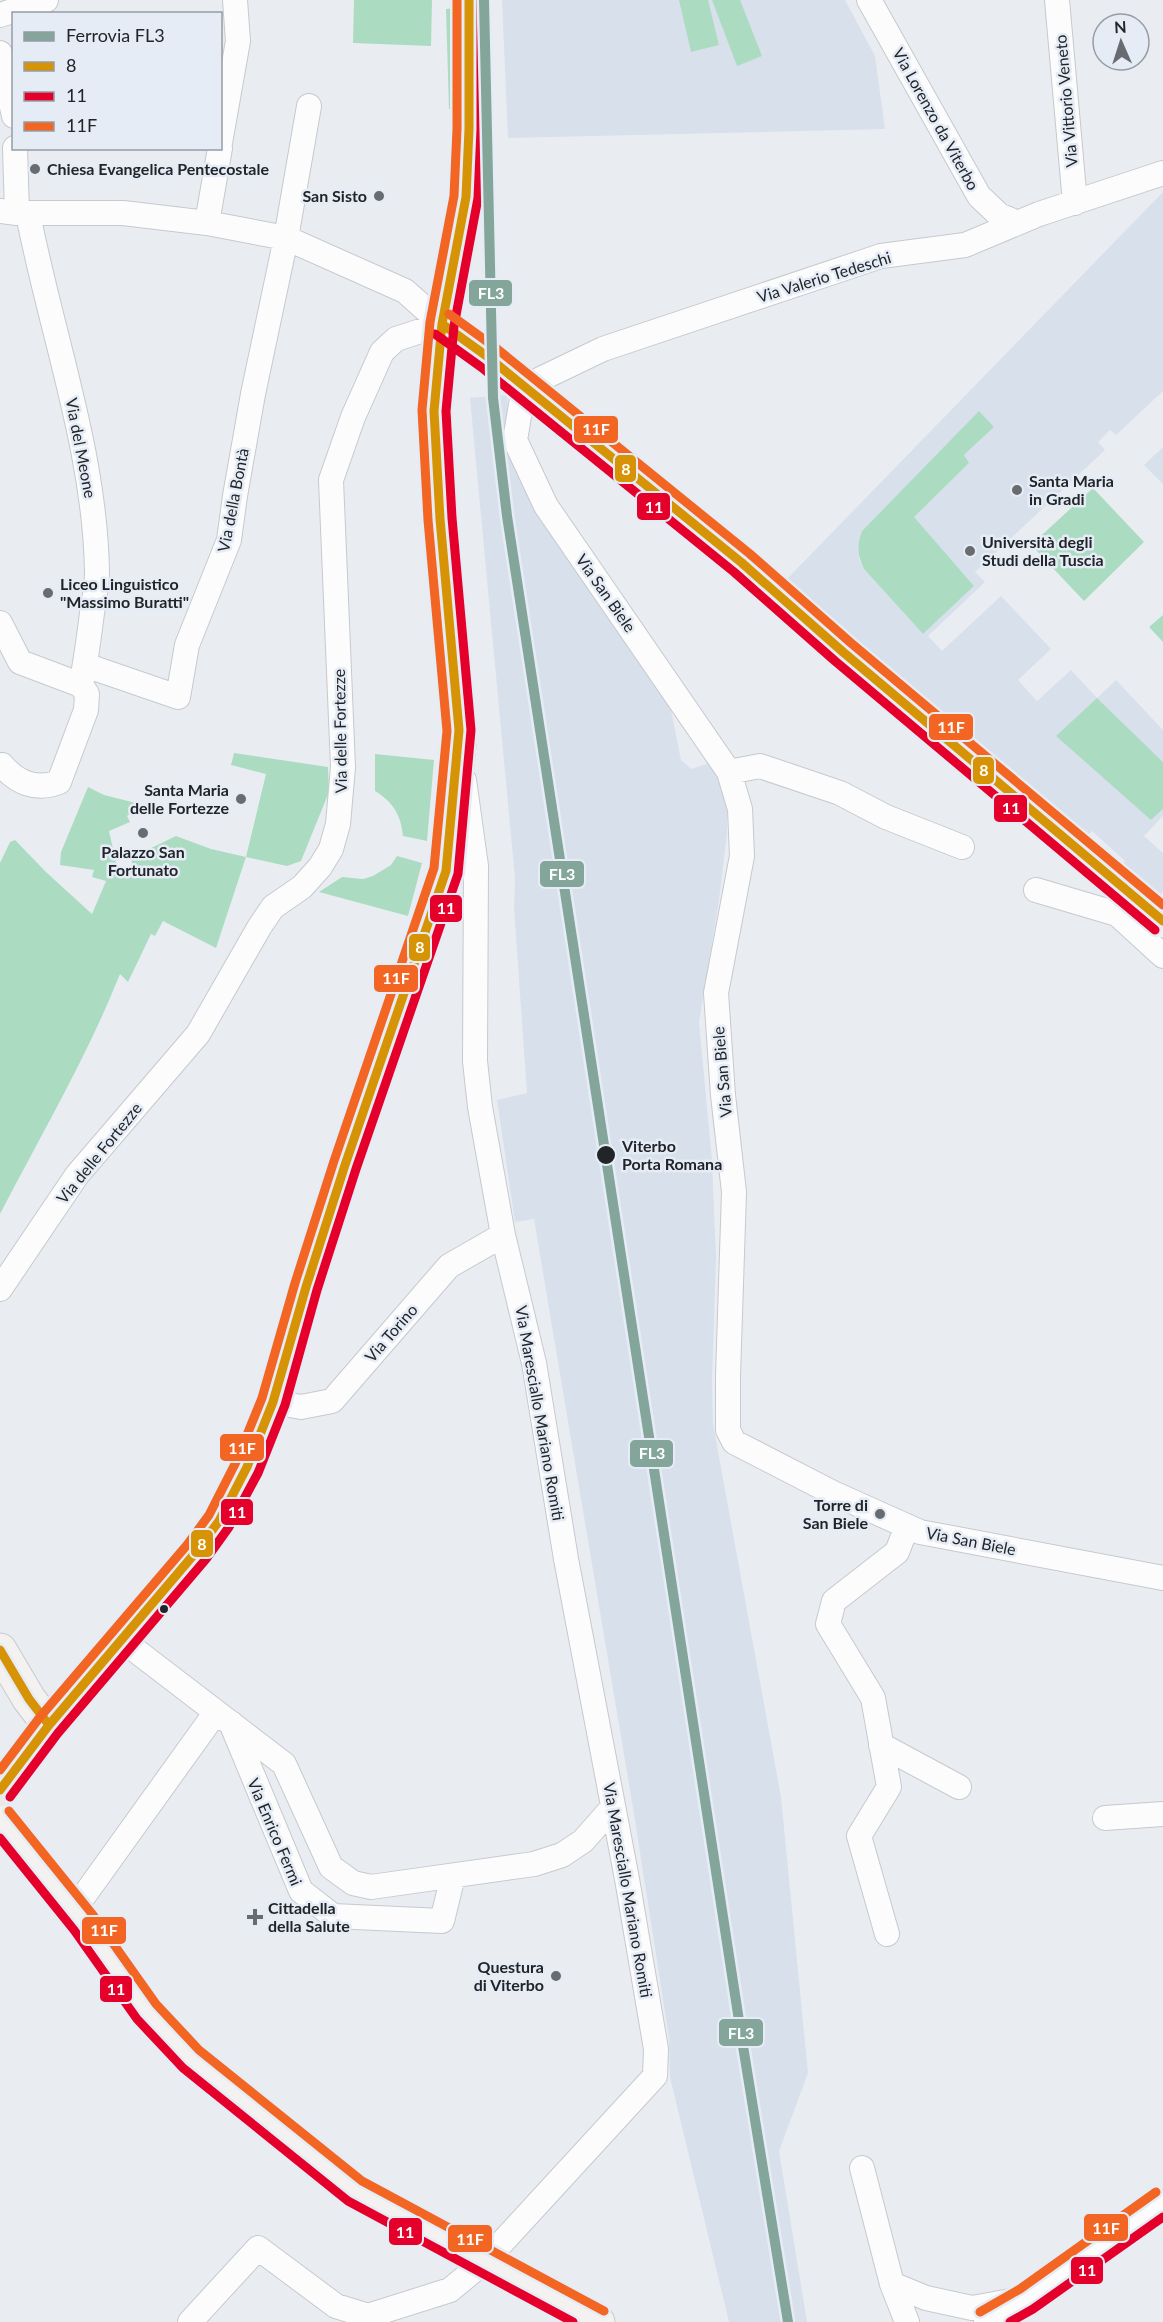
<svg xmlns="http://www.w3.org/2000/svg" width="1163" height="2322" font-family="Lato,sans-serif">
<rect width="100%" height="100%" fill="#e9edf2"/>
<path fill="#d8e0eb" fill-rule="evenodd" d="M502 0H845L875 56 885 129 508 138Z
M1163 192V391L1116 435 1110 430 1098 442 1105 450 975 572 985 582 928 636 942 651 1001 596 1051 649 1018 680 1037 701 1071 670 1097 698 1116 680 1163 730V762L1097 698 1151 820 1163 809V816L1144 836 1163 853V892L1156 900 1120 868 1125 861 1092 831 1084 839 993 763 786 580ZM979 412 994 427 963 456 969 463 913 517 974 586 923 634 864 569 859 559 862 531Z
M507 395 509 434 669 700 681 760 691 769 713 762 727 804V834L719 900 699 1022 712 1161 716 1258 712 1381 713 1424 781 1797 808 2073 779 2151 807 2322H729L670 2077 669 2038 634 1814 534 1219 515 1222 497 1100 527 1093 514 908 515 878 470 398Z
M1163 447V484L1144 465Z"/>
<path fill="#abdcc2" d="M354 0H432L431 46 353 43Z
M679 0H708L719 45 691 52Z
M712 0H740L762 56 737 66Z
M458 8 459 110 449 109 446 9Z
M979 411 994 427 964 455 969 463 914 517 974 586 923 634 864 569C857 555 857 545 862 531Z
M1093 488 1144 542 1084 601 1031 545Z
M1163 615V642L1149 627Z
M1097 698 1163 762V809L1151 820 1056 736Z
M234 753 328 767 329 792 301 861 287 866 246 857 216 948 163 921 155 936 151 934 128 982 120 974C87 1057 41 1135 0 1214V863L10 842 15 840 46 872 92 914 106 881 92 877 94 870 60 865 61 852 88 787 104 795 140 804 127 816 130 822 109 831 118 871 133 868 130 853 147 850 176 836 211 849 246 857 266 774 231 765Z
M375 754 434 760 427 841 403 836C401 815 393 802 375 791Z
M397 856 422 863 408 916 319 892 342 877 363 879 373 876 391 865Z"/>
<g fill="none" stroke-linecap="round" stroke-linejoin="round">
<g stroke="#c6c9cd" stroke-width="26">
<path id="street" d="M869 0 979 196 999 215 1018 223
M1057 0 1075 203
M0 15 46 0
M0 53 14 116
M220 143 238 41 235 0
M15 148 17 213
M1163 173 1039 214 965 245 881 256 603 349 524 387 515 440 546 506 729 772 740 809 742 856 716 993 723 1095 734 1192 728 1376V1430L734 1442 833 1493 920 1532 1163 1578
M0 211 17 213H123L207 223 286 238 405 291 442 324 396 339 382 352 353 417 331 480 343 767 338 824 331 849 320 867 302 887 273 907 260 926 198 1034 77 1175 0 1289
M28 214C51 333 95 450 97 572 97 586 94 600 92 613 89 637 86 661 81 685
M207 223 220 148
M0 623 20 662 81 685
M85 665 178 697 187 645 229 540 235 496 253 394 286 238 309 106
M2 765C17 783 36 791 59 782L86 710 87 694 81 685
M729 772 760 766 840 793 886 817 962 847
M1036 890 1117 914 1163 956
M273 1402 301 1407 332 1401 449 1266 503 1235
M122 1640 284 1764 331 1867 353 1883 371 1887 534 1864 562 1855 583 1841 613 1807
M231 1723 301 1891 333 1916 442 1921 453 1876
M881 1745 959 1787
M1105 1818 1163 1814
M73 1911 216 1712
M887 1934 859 1836 889 1787 873 1698 828 1624 834 1601 897 1552 907 1526
M862 2168 892 2284 907 2322
M892 2284 926 2298 972 2308 1011 2301
M190 2322 258 2248 336 2306 368 2316 450 2290 485 2261 655 2076 656 2049 627 1879 566 1559 534 1363 503 1235 480 1107 475 1061 476 866 464 780
M986 2322 1026 2299 1163 2202"/>
</g>
<g stroke="#c6c9cd" stroke-width="35">
<path id="secondary" d="M442 324 488 357 742 563 843 652 1163 921
M0 1650 29 1699 49 1725
M0 1819 84 1923 147 2012 191 2059 355 2191 598 2322"/>
</g>
<g stroke="#b1a9a5" stroke-width="35">
<path id="primary" d="M0 1790 49 1725 196 1552 219 1521 247 1467 273 1402 306 1287 345 1165 446 871 459 745V730L440 519 434 411 442 324 466 197 469 129V0"/>
</g>
<use href="#street" stroke="#fcfcfd" stroke-width="24"/>
<use href="#secondary" stroke="#f4f2f1" stroke-width="33"/>
<use href="#primary" stroke="#ece8e5" stroke-width="33"/>
<g stroke="#e5ecf6" stroke-width="14">
<path id="bus-1" d="M442 324 488 357 742 563 843 652 1163 921
M0 1650 29 1699 49 1725
M0 1790 49 1725 196 1552 219 1521 247 1467 273 1402 306 1287 345 1165 446 871 459 730 440 519 434 411 442 324 466 197 469 129V0"/>
</g>
<g stroke="#e5ecf6" stroke-width="14">
<path id="bus-2" d="M435 334 481 367 734 572 835 661 1155 930
M10 1797 58 1733 206 1559 229 1527 258 1473 285 1405 317 1290 356 1169 458 874 471 730 452 518 446 411 454 326 478 198 481 129V0
M0 1838 74 1930 137 2019 183 2068 348 2201 573 2322
M1010 2322 1033 2309 1163 2217"/>
</g>
<g stroke="#e5ecf6" stroke-width="14">
<path id="bus-3" d="M449 314 496 348 750 554 851 643 1163 905
M0 1770 40 1717 187 1545 209 1515 236 1462 262 1398 295 1283 334 1161 434 868 447 731 428 520 422 410 430 322 454 196 457 129V0
M9 1811 93 1915 156 2004 199 2050 362 2181 604 2311
M980 2312 1020 2289 1156 2192"/>
</g>
<use href="#bus-1" stroke="#d79306" stroke-width="9"/>
<use href="#bus-2" stroke="#e4002b" stroke-width="9"/>
<use href="#bus-3" stroke="#f26522" stroke-width="9"/>
<g stroke="#e5ecf6" stroke-width="15">
<path id="rail-1" d="M484 0 493 398 507 516 742 2040 788 2322"/>
</g>
<use href="#rail-1" stroke="#83a59a" stroke-width="10"/>
</g>
<g fill="#686b6f" stroke="#e5ecf6" stroke-width="2">
<circle cx="35" cy="169" r="6"/>
<circle cx="379" cy="196" r="6"/>
<circle cx="1017" cy="490" r="6"/>
<circle cx="970" cy="551" r="6"/>
<circle cx="48" cy="593" r="6"/>
<circle cx="241" cy="799" r="6"/>
<circle cx="143" cy="833" r="6"/>
<circle cx="880" cy="1514" r="6"/>
<path d="M252 1908h6v6h6v6h-6v6h-6v-6h-6v-6h6z"/>
<circle cx="556" cy="1976" r="6"/>
</g>
<g fill="#222528" stroke="#e5ecf6" stroke-width="2">
<circle cx="606" cy="1155" r="10"/>
<circle cx="164" cy="1609" r="5"/>
</g>
<g text-anchor="middle" stroke-width="5" stroke-linejoin="round" paint-order="stroke">
<g font-size="16" fill="#222528" stroke="#e5ecf6">
<text transform="translate(1066 101) rotate(-95)" y="6">Via Vittorio Veneto</text>
<text transform="translate(936 119) rotate(61)" y="6">Via Lorenzo da Viterbo</text>
<text transform="translate(824 277) rotate(-17)" y="6">Via Valerio Tedeschi</text>
<text transform="translate(81 448) rotate(79)" y="6">Via del Meone</text>
<text transform="translate(233 500) rotate(-79)" y="6">Via della Bontà</text>
<text transform="translate(606 593) rotate(55)" y="6">Via San Biele</text>
<text transform="translate(340 731) rotate(-91)" y="6">Via delle Fortezze</text>
<text transform="translate(722 1072) rotate(-95)" y="6">Via San Biele</text>
<text transform="translate(99 1153) rotate(-51)" y="6">Via delle Fortezze</text>
<text transform="translate(391 1333) rotate(-49)" y="6">Via Torino</text>
<text transform="translate(540 1413) rotate(80)" y="6">Via Maresciallo Mariano Romiti</text>
<text transform="translate(971 1541) rotate(11)" y="6">Via San Biele</text>
<text transform="translate(275 1832) rotate(67)" y="6">Via Enrico Fermi</text>
<text transform="translate(628 1890) rotate(80)" y="6">Via Maresciallo Mariano Romiti</text>
</g>
<g font-size="16" font-weight="bold" fill="#222528" stroke="#e5ecf6" text-anchor="start">
<text x="47" y="175">Chiesa Evangelica Pentecostale</text>
<text x="367" y="202" text-anchor="end">San Sisto</text>
<text x="1029" y="487">Santa Maria<tspan x="1029" dy="18">in Gradi</tspan></text>
<text x="982" y="548">Università degli<tspan x="982" dy="18">Studi della Tuscia</tspan></text>
<text x="60" y="590">Liceo Linguistico<tspan x="60" dy="18">"Massimo Buratti"</tspan></text>
<text x="229" y="796" text-anchor="end">Santa Maria<tspan x="229" dy="18">delle Fortezze</tspan></text>
<text x="143" y="858" text-anchor="middle">Palazzo San<tspan x="143" dy="18">Fortunato</tspan></text>
<text x="868" y="1511" text-anchor="end">Torre di<tspan x="868" dy="18">San Biele</tspan></text>
<text x="268" y="1914">Cittadella<tspan x="268" dy="18">della Salute</tspan></text>
<text x="544" y="1973" text-anchor="end">Questura<tspan x="544" dy="18">di Viterbo</tspan></text>
</g>
<g font-size="16" font-weight="bold" fill="#222528" stroke="#e5ecf6" text-anchor="start">
<text x="622" y="1152">Viterbo<tspan x="622" dy="18">Porta Romana</tspan></text>
</g>
</g>
<g stroke="#e5ecf6" stroke-width="2">
<rect x="468" y="279" width="45" height="28" rx="6" fill="#83a59a"/>
<rect x="573" y="415" width="46" height="29" rx="6" fill="#f26522"/>
<rect x="614" y="454" width="23" height="29" rx="6" fill="#d79306"/>
<rect x="636" y="492" width="35" height="29" rx="6" fill="#e4002b"/>
<rect x="928" y="713" width="46" height="28" rx="6" fill="#f26522"/>
<rect x="972" y="756" width="23" height="29" rx="6" fill="#d79306"/>
<rect x="993" y="794" width="35" height="29" rx="6" fill="#e4002b"/>
<rect x="539" y="860" width="46" height="28" rx="6" fill="#83a59a"/>
<rect x="429" y="894" width="34" height="29" rx="6" fill="#e4002b"/>
<rect x="408" y="933" width="23" height="29" rx="6" fill="#d79306"/>
<rect x="373" y="964" width="46" height="29" rx="6" fill="#f26522"/>
<rect x="219" y="1433" width="46" height="29" rx="6" fill="#f26522"/>
<rect x="629" y="1439" width="45" height="29" rx="6" fill="#83a59a"/>
<rect x="220" y="1498" width="34" height="28" rx="6" fill="#e4002b"/>
<rect x="190" y="1529" width="24" height="29" rx="6" fill="#d79306"/>
<rect x="81" y="1916" width="46" height="29" rx="6" fill="#f26522"/>
<rect x="99" y="1975" width="34" height="28" rx="6" fill="#e4002b"/>
<rect x="718" y="2018" width="46" height="29" rx="6" fill="#83a59a"/>
<rect x="1083" y="2213" width="46" height="29" rx="6" fill="#f26522"/>
<rect x="388" y="2217" width="35" height="29" rx="6" fill="#e4002b"/>
<rect x="447" y="2224" width="46" height="29" rx="6" fill="#f26522"/>
<rect x="1070" y="2256" width="34" height="29" rx="6" fill="#e4002b"/>
</g>
<g font-size="16" text-anchor="middle" font-weight="bold" fill="#fff">
<text x="491" y="299">FL3</text>
<text x="596" y="435">11F</text>
<text x="626" y="475">8</text>
<text x="654" y="513">11</text>
<text x="951" y="733">11F</text>
<text x="984" y="776">8</text>
<text x="1011" y="814">11</text>
<text x="562" y="880">FL3</text>
<text x="446" y="914">11</text>
<text x="420" y="953">8</text>
<text x="396" y="984">11F</text>
<text x="242" y="1454">11F</text>
<text x="652" y="1459">FL3</text>
<text x="237" y="1518">11</text>
<text x="202" y="1550">8</text>
<text x="104" y="1936">11F</text>
<text x="116" y="1995">11</text>
<text x="741" y="2039">FL3</text>
<text x="1106" y="2234">11F</text>
<text x="405" y="2238">11</text>
<text x="470" y="2245">11F</text>
<text x="1087" y="2276">11</text>
</g>
<rect x="12" y="12" width="210" height="138" fill="#e5ecf6" stroke="#979ca4" stroke-width="1.5"/>
<rect x="24" y="32" width="30" height="9" fill="#83a59a" stroke="#979ca4" stroke-width="1.5"/>
<text x="66" y="42" font-size="18" fill="#222528">Ferrovia FL3</text>
<rect x="24" y="62" width="30" height="9" fill="#d79306" stroke="#979ca4" stroke-width="1.5"/>
<text x="66" y="72" font-size="18" fill="#222528">8</text>
<rect x="24" y="92" width="30" height="9" fill="#e4002b" stroke="#979ca4" stroke-width="1.5"/>
<text x="66" y="102" font-size="18" fill="#222528">11</text>
<rect x="24" y="122" width="30" height="9" fill="#f26522" stroke="#979ca4" stroke-width="1.5"/>
<text x="66" y="132" font-size="18" fill="#222528">11F</text>
<g transform="translate(1121 42) rotate(357)"><circle r="28" fill="#e5ecf6" stroke="#979ca4" stroke-width="1.5"/>
<path d="M0-4.5L10 22L0 15L-10 22Z" fill="#686b6f"/>
<text y="-9" font-size="16" font-weight="bold" text-anchor="middle" fill="#222528">N</text>
</g>
</svg>
